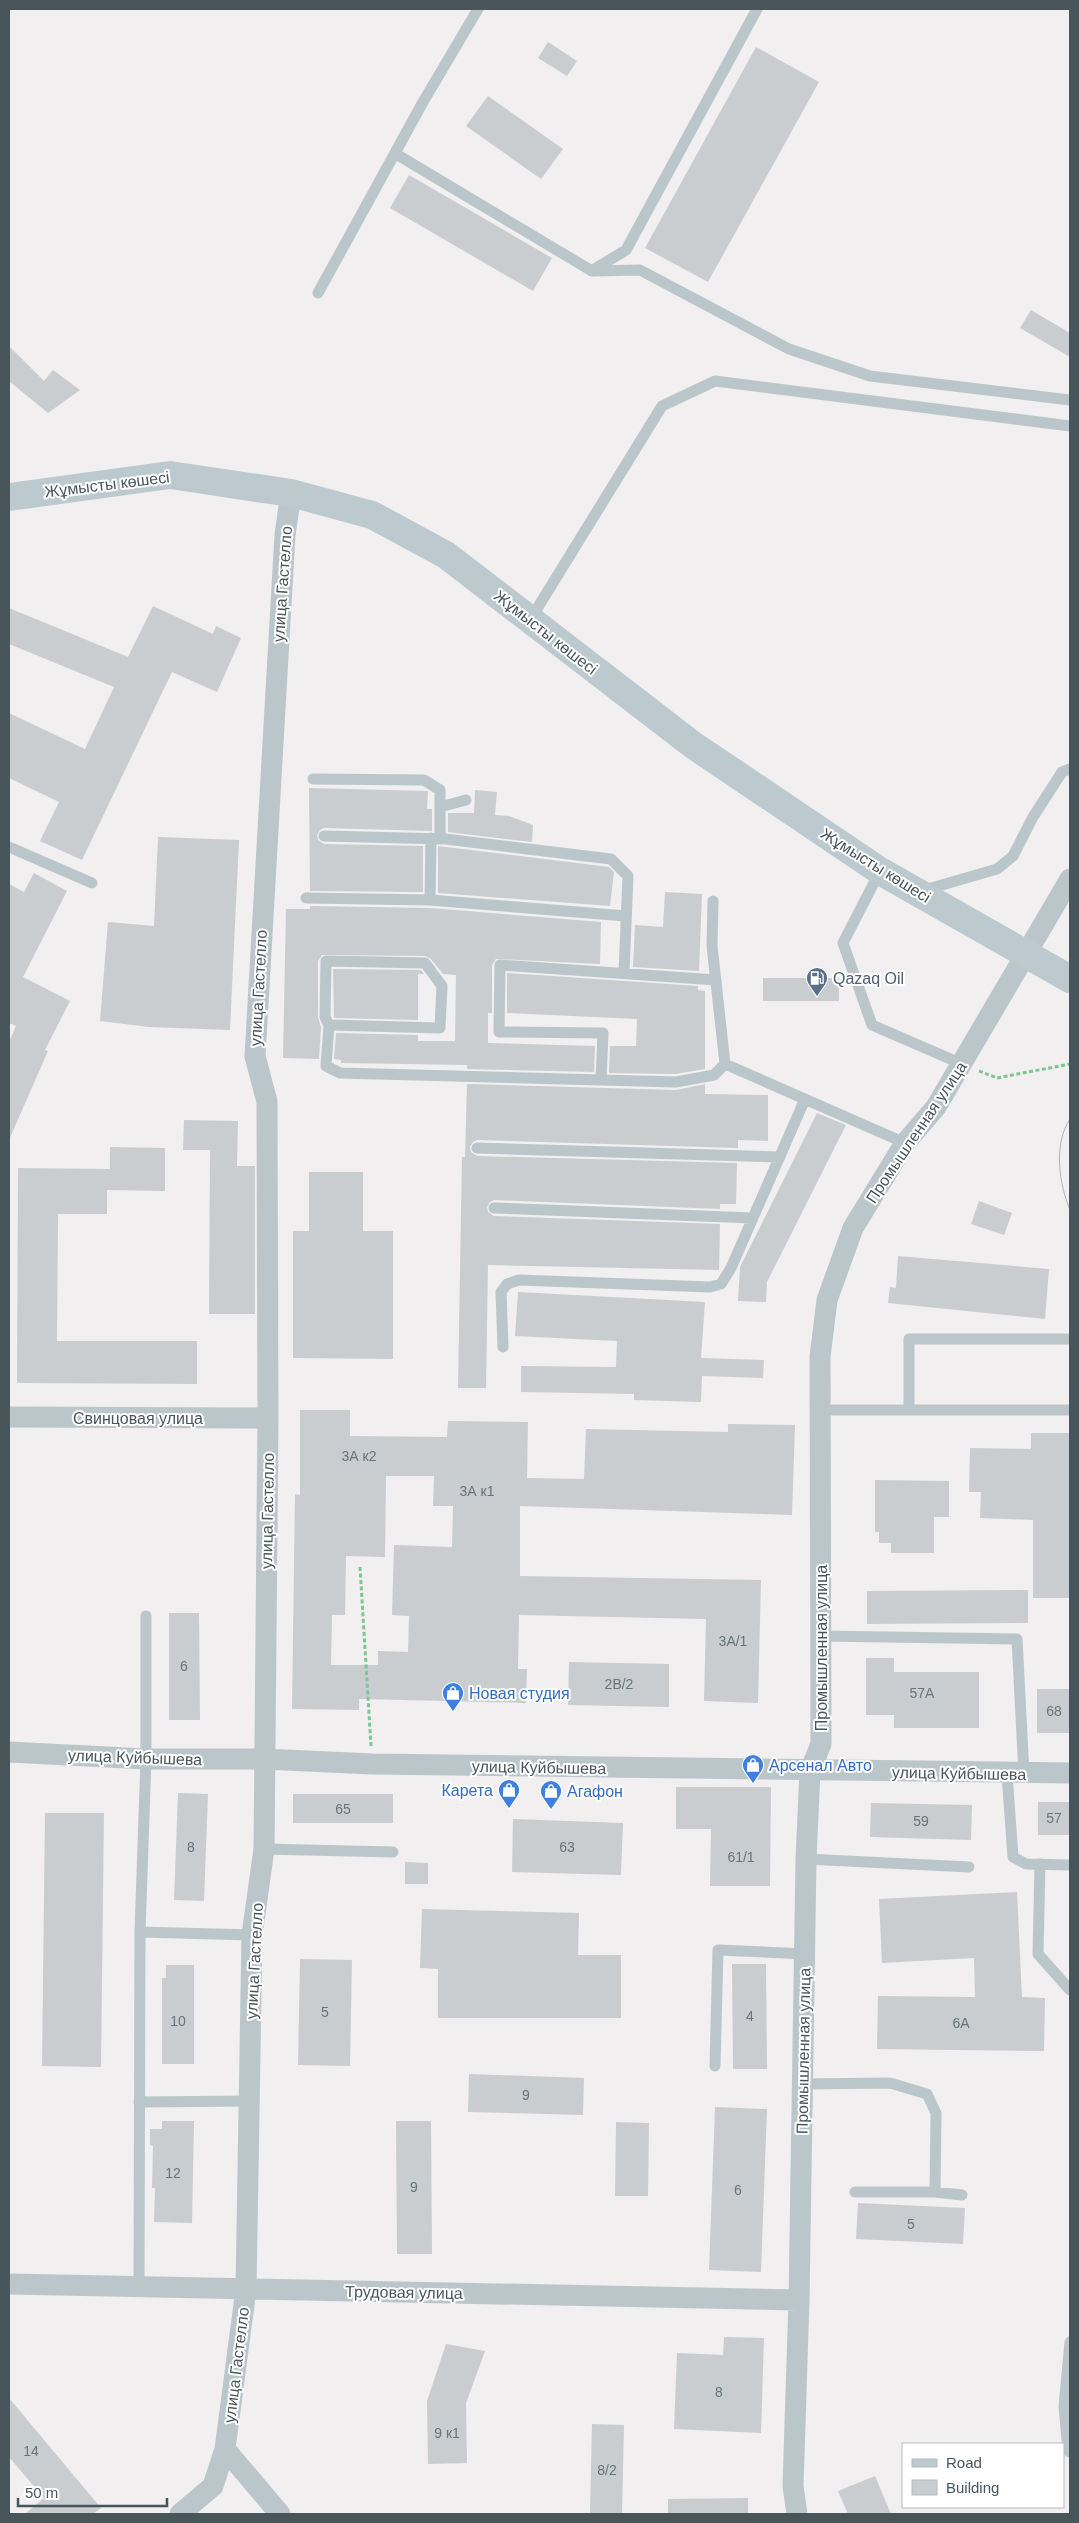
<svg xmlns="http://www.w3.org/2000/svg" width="1079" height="2523" font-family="Helvetica,sans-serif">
<rect width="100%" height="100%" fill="#f1efef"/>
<path fill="#c9cdd0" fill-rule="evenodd" d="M548 42 577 61 567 76 538 58Z
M756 47 819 82 708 282 645 248Z
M488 96 563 149 541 179 466 126Z
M409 175 552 258 533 291 390 208Z
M1031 310 1070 333V357L1020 328Z
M9 346 44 381 53 370 80 390 48 413 9 381Z
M153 606 213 634 216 626 241 638 217 692 172 672 82 860 40 841 59 802 9 778V713L85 749 114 687 9 644V608L128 657Z
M309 788 428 791 427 809H432V831L324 828 320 830 317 835 318 840 324 844 423 846V892L310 891Z
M475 790 497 792 495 815 509 816 533 825 532 842 448 832V813H474Z
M158 837 239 840 230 1030 149 1027 100 1021 108 922 154 926Z
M438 846 609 867 614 872 610 906 438 893Z
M34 873 67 891 23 977 70 1001 45 1050 48 1051 9 1140V1042L16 1026 9 1023V884L24 892Z
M665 892 702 894 699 971 633 967 635 925 663 927Z
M310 906 430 908 601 922 600 964 496 959 492 965V1013H488V1043L595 1046 594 1072 467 1069V1065L341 1063V1060L334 1059 336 1033 418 1035V1041H455L456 975 443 974 431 959 425 956 322 955 318 961V1017L321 1027 319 1059 283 1058 286 909H310Z
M333 969 421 970 424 974H418V1020L334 1018Z
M507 973 698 986V990L705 991V1069L675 1074 609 1073 610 1046H636L637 1019 507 1013Z
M763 978H839V1001H763Z
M467 1084 676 1090 705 1084V1094L768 1095V1141L738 1140V1148L477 1140 473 1142 470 1147 471 1152 477 1156 737 1163 736 1204H720V1209L494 1200 490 1202 487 1207 488 1212 494 1216 720 1224 719 1270 488 1265 486 1388H458L462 1157H465Z
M817 1113 846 1125 767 1282 766 1302 738 1301 740 1267Z
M184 1120 238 1121 237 1166H255V1314H209L210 1150H183Z
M110 1147 165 1148V1191L107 1190V1214H58L57 1341H197V1384L17 1383 18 1168 110 1169Z
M309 1172H363V1231H393V1359L293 1358V1231H309Z
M979 1201 1012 1213 1004 1235 971 1224Z
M898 1256 1049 1269 1045 1319 888 1303 890 1287 896 1288Z
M518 1292 705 1302 701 1358 764 1360 763 1378 702 1376 701 1402 634 1400V1394L521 1392V1366L616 1367 617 1341 515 1336Z
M300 1410H350V1436L447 1437 448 1421 528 1422 527 1478 584 1479 586 1429 728 1432V1424L795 1425 792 1515 520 1506V1576L761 1580 758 1703 704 1701 706 1619 519 1615 518 1669H527L526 1703 359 1699V1710L292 1709 295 1494 300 1495ZM386 1476H434L433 1506H453L452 1547 394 1545 392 1615 409 1616 408 1652 378 1651V1665H331L332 1615H345L346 1556 385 1557Z
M1031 1433H1070V1598H1033V1520L980 1518 981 1492H969L970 1448 1031 1449Z
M875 1480 949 1481V1517H934V1553H891V1543H879V1532H875Z
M1028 1590V1623L867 1624V1591Z
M169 1613H199L200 1720H169Z
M866 1658H894V1672H979V1728H894V1715H866Z
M569 1662 669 1664V1707L568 1705Z
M1037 1689H1070V1733H1037Z
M676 1787H771L770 1886H710L711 1829H676Z
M178 1793 208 1794 204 1901 174 1900Z
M293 1794H393V1823H293Z
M1038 1802H1070V1835H1038Z
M871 1803 972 1805 971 1840 870 1837Z
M45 1813H104L101 2067 42 2066Z
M513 1819 623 1823 621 1875 512 1872Z
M405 1862 428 1863V1884H405Z
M1017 1892 1022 1997 1045 1998 1044 2051 877 2049 878 1996 975 1997 974 1958 882 1963 879 1899Z
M422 1909 579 1913 578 1955H621V2018H438V1969L420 1968Z
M300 1959 352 1960 350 2066 298 2065Z
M732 1964H766L767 2069H733Z
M166 1965H194V2064H162V1978H166Z
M469 2074 584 2078 583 2115 468 2112Z
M715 2107 767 2109 761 2272 709 2270Z
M162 2121H194L192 2223 154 2222 155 2188H152L153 2146 150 2145V2129H162Z
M396 2121H431L432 2254H397Z
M616 2122 649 2123 648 2196H615Z
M858 2203 965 2208 963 2244 856 2239Z
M724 2337 764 2338 761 2433 674 2429 677 2353 723 2355Z
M446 2344 485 2351 466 2403 467 2463 428 2464 427 2401Z
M9 2398 101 2508 93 2514H25L44 2498 9 2457Z
M592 2424 624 2425 622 2514H590Z
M875 2476 891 2514H848L838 2491Z
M748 2498V2514H668V2499Z"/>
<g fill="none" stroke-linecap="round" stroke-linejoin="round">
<path stroke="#7bc793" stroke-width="3" stroke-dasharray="4 2.5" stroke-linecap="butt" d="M979 1071 997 1078 1070 1064
M360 1567 371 1746"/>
<path stroke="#bbc6cb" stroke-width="11" d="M396 154 592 271 640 270 789 349 870 376 1070 400
M593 270 626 250 757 9
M318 293 423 102 478 9
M530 620 662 406 715 381 1070 426
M313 779 424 780 440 790V839
M440 807 466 800
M324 836 445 839 611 859 628 876 624 973
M431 838 430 900 626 916
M9 847 92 883
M880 871 843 943 872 1025 962 1064
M921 891 997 869 1013 856 1033 817 1062 772 1070 769
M306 898 430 900
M713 901 712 946 725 1064 905 1143
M329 1025 325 1017 326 961 425 963 442 986 440 1028 329 1025 326 1066 340 1073 676 1082 714 1075 725 1064
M601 1080 603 1033 499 1032 500 965 716 980
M477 1148 780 1157
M494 1208 753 1218
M503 1347 501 1292 507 1284 519 1280 710 1287 721 1284 731 1268 805 1099
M822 1410H1070
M909 1410V1339H1070
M821 1636 1017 1639 1024 1774
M1007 1774 1013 1857 1026 1864 1070 1865
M264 1849 393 1852
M806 1859 969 1867
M1040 1864 1038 1954 1070 1990
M140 1932 252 1935
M715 2066 718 1950 805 1954
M803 2084 890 2083 927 2094 936 2113 935 2192
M139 2102 249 2101
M855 2192H935L962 2195
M139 2287 140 1932 146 1759V1616
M1070 2342 1064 2406 1068 2451 1070 2452"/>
<path stroke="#bbc6cb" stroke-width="21" d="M9 1417 268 1418
M9 1752 146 1759H264L372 1764 1070 1773
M9 2284 799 2300
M225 2449 280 2514
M180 2514 213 2486 225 2449 246 2289 252 1935 264 1849 268 1418 267 1102 255 1056 285 535 291 493
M797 2514 793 2486 799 2300 806 1859 810 1771 821 1744 820 1357 827 1300 853 1228 905 1143 936 1107 1070 879"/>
<path stroke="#bcc9cf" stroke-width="28" d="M9 497 170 475 291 493 372 515 446 555 693 745 880 871 1070 979"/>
<path stroke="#b1b5b9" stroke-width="1" d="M1070 1119C1053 1144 1059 1184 1070 1210"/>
</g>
<defs>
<g id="fuel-pin" transform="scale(1.125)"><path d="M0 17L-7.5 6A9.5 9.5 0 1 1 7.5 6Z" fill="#5c6f8a" stroke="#fff"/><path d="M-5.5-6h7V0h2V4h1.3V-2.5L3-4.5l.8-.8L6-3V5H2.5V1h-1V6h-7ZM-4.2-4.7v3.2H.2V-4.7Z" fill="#fff"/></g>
<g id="shop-pin" transform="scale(1.125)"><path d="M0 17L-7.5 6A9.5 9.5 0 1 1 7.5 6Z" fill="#3f7fe0" stroke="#fff"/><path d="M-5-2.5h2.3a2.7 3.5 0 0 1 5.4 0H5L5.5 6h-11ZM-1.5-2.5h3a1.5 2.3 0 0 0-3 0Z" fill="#fff"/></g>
</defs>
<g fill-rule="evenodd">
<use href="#fuel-pin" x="817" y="978"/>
<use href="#shop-pin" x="453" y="1693"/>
<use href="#shop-pin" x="753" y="1765"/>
<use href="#shop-pin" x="509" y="1790"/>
<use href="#shop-pin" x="551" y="1791"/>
</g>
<g text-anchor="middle" stroke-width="4" stroke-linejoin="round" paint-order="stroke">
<g font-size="14" fill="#687478">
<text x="359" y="1461">3А к2</text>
<text x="477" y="1496">3А к1</text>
<text x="733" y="1646">3А/1</text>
<text x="184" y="1671">6</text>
<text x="619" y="1689">2В/2</text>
<text x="922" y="1698">57А</text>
<text x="1054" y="1716">68</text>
<text x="343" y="1814">65</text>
<text x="1054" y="1823">57</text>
<text x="921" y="1826">59</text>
<text x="191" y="1852">8</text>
<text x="567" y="1852">63</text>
<text x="741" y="1862">61/1</text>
<text x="325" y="2017">5</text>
<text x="750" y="2021">4</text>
<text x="178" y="2026">10</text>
<text x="961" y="2028">6А</text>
<text x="526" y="2100">9</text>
<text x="173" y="2178">12</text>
<text x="414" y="2192">9</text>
<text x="738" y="2195">6</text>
<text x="911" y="2229">5</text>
<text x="719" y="2397">8</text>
<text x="447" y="2438">9 к1</text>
<text x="31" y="2456">14</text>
<text x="607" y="2475">8/2</text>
</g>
<g font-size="16" fill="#48565b" stroke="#fff">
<text transform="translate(107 484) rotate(-7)" y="6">Жұмысты көшесі</text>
<text transform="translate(282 584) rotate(-86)" y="6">улица Гастелло</text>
<text transform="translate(546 632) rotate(38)" y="6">Жұмысты көшесі</text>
<text transform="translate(876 865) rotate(32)" y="6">Жұмысты көшесі</text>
<text transform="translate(258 988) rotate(-87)" y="6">улица Гастелло</text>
<text transform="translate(916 1132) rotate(-56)" y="6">Промышленная улица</text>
<text x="138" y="1424">Свинцовая улица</text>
<text transform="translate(267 1511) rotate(-89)" y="6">улица Гастелло</text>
<text transform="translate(821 1648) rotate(-90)" y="6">Промышленная улица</text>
<text transform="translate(135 1757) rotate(2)" y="6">улица Куйбышева</text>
<text transform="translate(539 1767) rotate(1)" y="6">улица Куйбышева</text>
<text transform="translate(959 1773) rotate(1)" y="6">улица Куйбышева</text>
<text transform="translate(254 1961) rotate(-87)" y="6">улица Гастелло</text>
<text transform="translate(803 2051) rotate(-89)" y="6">Промышленная улица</text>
<text transform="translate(404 2292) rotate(1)" y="6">Трудовая улица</text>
<text transform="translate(236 2365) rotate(-83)" y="6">улица Гастелло</text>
</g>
<g font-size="16" fill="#4e5e75" stroke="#fff" text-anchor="start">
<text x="833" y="984">Qazaq Oil</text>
</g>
<g font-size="16" fill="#366cbe" stroke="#fff" text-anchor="start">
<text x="469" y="1699">Новая студия</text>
<text x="769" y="1771">Арсенал Авто</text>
<text x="493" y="1796" text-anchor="end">Карета</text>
<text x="567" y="1797">Агафон</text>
</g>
</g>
<rect width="1079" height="2523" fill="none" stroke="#48565b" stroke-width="20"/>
<rect x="902" y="2443" width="162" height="65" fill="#ffffff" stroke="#b6bbbd"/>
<rect x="912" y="2459" width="25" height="8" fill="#bcc9cf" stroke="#b6bbbd"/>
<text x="946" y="2468" font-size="15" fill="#48565b">Road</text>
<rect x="912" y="2480" width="25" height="15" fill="#c9cdd0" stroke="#b6bbbd"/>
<text x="946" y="2493" font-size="15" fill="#48565b">Building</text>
<path d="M18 2498v8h149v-8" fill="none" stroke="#48565b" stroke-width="2.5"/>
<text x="25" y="2498" font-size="15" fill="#48565b" stroke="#ffffff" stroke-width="4" paint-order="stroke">50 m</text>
</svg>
